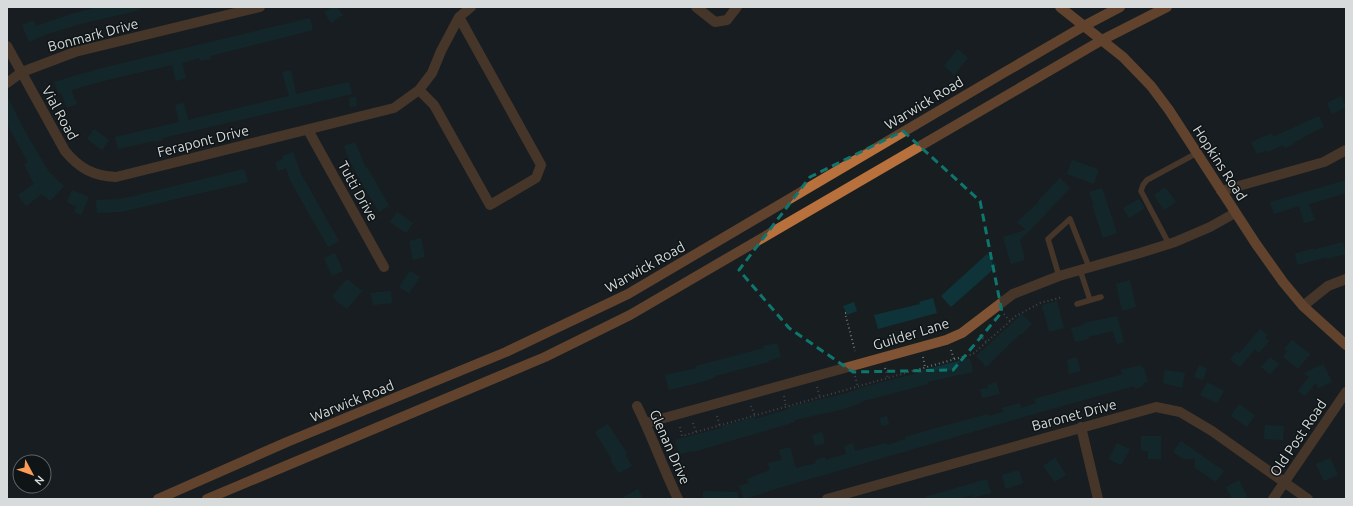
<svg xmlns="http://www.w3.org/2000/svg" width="1353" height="506" font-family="Ubuntu,sans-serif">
<rect width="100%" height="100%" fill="#181e20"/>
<path fill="#0e3339" d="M98 7H140V10L80 24 45 35 29 42 22 25 34 20 36 26 71 14Z
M332 7H337L343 15 331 23 324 12Z
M310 18 313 30 210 56 211 59 200 61 199 58 182 63 186 78 176 81 172 65 115 78 71 90 77 104 67 108 61 93 59 94 54 82 98 69Z
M958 49 968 58 954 75 944 66Z
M291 70 296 94 349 82 352 94 162 138 163 140 154 142V141L118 149 115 137 179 122 175 105 184 103 188 120 289 96 282 72Z
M7 96 23 128 49 172 64 186 50 201 42 194 26 206 18 195 34 184 24 164 28 162 7 124Z
M1341 96 1346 107 1332 114 1327 103Z
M356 97 357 106 350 107 349 98Z
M1319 116 1324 127 1303 137V138L1293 143 1294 144 1285 148 1283 145 1268 152 1267 150 1257 154 1251 142 1272 133 1273 137Z
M94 129 109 140 102 150 87 139Z
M355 142 366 168 367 167 389 206 379 212 351 164 344 146Z
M293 152 301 174 339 241 328 247 290 180 286 168 278 171 275 162 283 159 282 156Z
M1072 160 1097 169 1098 172 1094 184 1067 174Z
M244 169 248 182 121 212 97 213 96 200 121 199Z
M1060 178 1070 188 1037 223 1020 240 1025 260 1011 264 1003 237 1026 230 1017 222 1039 202 1038 201Z
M1343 181 1346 182V193L1309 204 1315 220 1304 223 1299 206 1274 214 1270 202Z
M1165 187 1176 202 1164 210 1154 195Z
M1102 188 1117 233 1103 238 1092 205H1094L1089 192Z
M72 190 89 197 81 215 74 212 77 207 67 202Z
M1139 199 1145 208 1129 218 1123 208Z
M397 212 413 223 406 233 390 222Z
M421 238 425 257 413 260 409 241Z
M1343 242 1346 254 1327 259V257L1298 265 1295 254 1313 248V250Z
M335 253 343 271 332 276 324 258Z
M987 254 997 265 987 275 951 307 941 296Z
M410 271 420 277 409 293 399 287Z
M347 279 362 291 347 309 333 298V295Z
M1130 280 1136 307 1122 311 1116 284Z
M391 291 392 303 373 305 371 293Z
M933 298 937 313 878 329 874 315 920 304 919 302Z
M1057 301 1064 328 1049 332 1042 305Z
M854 302 857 311 847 315 843 306Z
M1022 314 1032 324 1021 335 1020 334 986 367 976 356Z
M1117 316 1124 342 1117 344 1113 331 1088 337 1089 339 1075 342 1071 328 1084 325V323Z
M1260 329 1267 335 1265 338 1269 341 1259 353 1255 349 1240 367 1230 359 1237 351 1239 354Z
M1292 340 1310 354 1298 369 1283 357 1287 351 1284 349Z
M777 343 781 357 768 361 769 362 715 376V377L702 382 669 390 665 375 697 368 696 366 764 348 763 346Z
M1076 357 1081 371 1069 374 1067 360Z
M1270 357 1279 364 1270 374 1261 367Z
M970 358 973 372 927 382 928 384 860 402 861 403 840 410 794 420 795 422 693 452 692 451 679 454 675 440 709 431 722 428V426L755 417V419L789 409 788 407 843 394 856 390V389L910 375 923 371V370Z
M1323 364 1332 382 1318 388 1316 383 1305 396 1298 391 1309 377 1304 373Z
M1141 365 1142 368H1144L1148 382 1143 383V386L1135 389 1134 386 1034 414 775 489 746 499H744L739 486 749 483 747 479 770 470 768 463 782 460 779 450 790 447 796 468 816 463 815 460 825 457 826 460 846 454 844 446 853 443 855 451 886 443 887 445 891 444 905 439V437L932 429 988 414 989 416 1003 412 1002 408 1020 403 1021 408 1036 403 1034 399 1123 374 1121 370Z
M1199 365 1207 369 1203 380 1194 377Z
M1165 370 1185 373 1182 388 1163 383Z
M996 382 1000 394 982 398 980 389 988 388 987 385Z
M1207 382 1224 391 1217 403 1200 395Z
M1239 404 1255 415 1247 427 1231 416Z
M887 416 889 424 882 426 879 418Z
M608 424 627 453 625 454 632 466 619 473 611 461 612 460 595 432Z
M1265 425 1284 426 1283 440 1264 439Z
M822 432 825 443 815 446 812 435Z
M1141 436H1161V459H1148V451H1141Z
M1181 441 1224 471 1216 482 1195 468V459H1183L1173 452Z
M1117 443 1130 449 1121 465 1109 459Z
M1055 458 1066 475 1055 482 1043 466Z
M1330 458 1338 475 1324 481 1316 464Z
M1019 470 1023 483 1006 489 1002 475Z
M987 479 991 493 973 498 972 495 959 499H925V497Z
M1239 480 1248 499H1232L1226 487Z
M638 489 643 499H620Z
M703 491 738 492V499H703Z"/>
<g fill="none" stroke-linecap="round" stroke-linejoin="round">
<path stroke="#6e7374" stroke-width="2" stroke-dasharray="1 3" stroke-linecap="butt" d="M846 313H845L855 351
M1004 314 1010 321
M980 335 987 343
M951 350 954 359
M923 357 925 367
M885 368 888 378
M855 376 858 387
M817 387 820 397
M784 396 786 407
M751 406 755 416
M717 416 720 426
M693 423 696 432
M680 427 682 436 973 354 1016 316 1040 303 1063 297"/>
<path stroke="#7f5334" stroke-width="5.5" d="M1169 244 1141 191 1143 185 1147 180 1197 153
M1080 270 1090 300
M1059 276 1048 239 1070 219 1089 267
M1077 304 1101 297"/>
<path stroke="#7f5334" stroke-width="10" d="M696 7 715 22 727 20 737 7
M7 46 65 151C79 168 93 176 116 177L394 108 419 90 432 73 441 51 459 17 471 7
M7 83 22 72 75 52 260 7
M419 90 434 105 490 205 536 178 541 165 459 17
M308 130 384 267
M1221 191 1324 162 1346 150
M1303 306 1328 286 1346 279
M637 406C652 436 663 468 678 499
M646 423 946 340 962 333 1013 294 1059 276 1140 253 1175 242 1210 227 1235 213
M1081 427 1098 499
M827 499 1156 407 1180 412 1212 431 1308 499
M1273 499 1346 392"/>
<path stroke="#b8703c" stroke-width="10" d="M1060 7 1123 57 1151 86 1169 110 1256 244 1283 282 1303 306 1346 345
M158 499 287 442 506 352 628 294 1005 72 1084 26 1120 7
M207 499 545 357 630 315 1102 40 1167 7"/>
</g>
<path d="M0 0H1353V506H0ZM903 131 980 201 1002 312 953 370 853 372 789 328 739 270 810 177Z" fill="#181e20" fill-opacity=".55" fill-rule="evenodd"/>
<path fill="none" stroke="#0f766e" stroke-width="3" stroke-dasharray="8 5" stroke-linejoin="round" d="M903 131 980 201 1002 312 953 370 853 372 789 328 739 270 810 177Z"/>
<g text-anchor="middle" stroke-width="3" stroke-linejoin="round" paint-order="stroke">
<g font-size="14" fill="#d7dbdc" stroke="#0f1516">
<text transform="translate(93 35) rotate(-15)" y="5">Bonmark Drive</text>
<text transform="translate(924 103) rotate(-31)" y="5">Warwick Road</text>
<text transform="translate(60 113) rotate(61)" y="5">Vial Road</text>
<text transform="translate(203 141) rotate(-14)" y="5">Ferapont Drive</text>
<text transform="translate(1220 163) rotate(57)" y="5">Hopkins Road</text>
<text transform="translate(358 191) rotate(61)" y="5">Tutti Drive</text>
<text transform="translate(645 267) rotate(-29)" y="5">Warwick Road</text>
<text transform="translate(911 334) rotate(-17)" y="5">Guilder Lane</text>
<text transform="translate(352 401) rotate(-22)" y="5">Warwick Road</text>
<text transform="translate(1074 415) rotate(-15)" y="5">Baronet Drive</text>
<text transform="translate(1298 438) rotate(-56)" y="5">Old Post Road</text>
<text transform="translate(670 447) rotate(66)" y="5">Glenan Drive</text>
</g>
</g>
<rect width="1353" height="506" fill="none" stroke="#d7dbdc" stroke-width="16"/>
<g transform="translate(32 474) rotate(131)"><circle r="19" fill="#0f1516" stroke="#5f6465"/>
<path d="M0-3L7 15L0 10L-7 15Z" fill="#fd9c56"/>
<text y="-6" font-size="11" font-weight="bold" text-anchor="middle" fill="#d7dbdc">N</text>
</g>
</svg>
